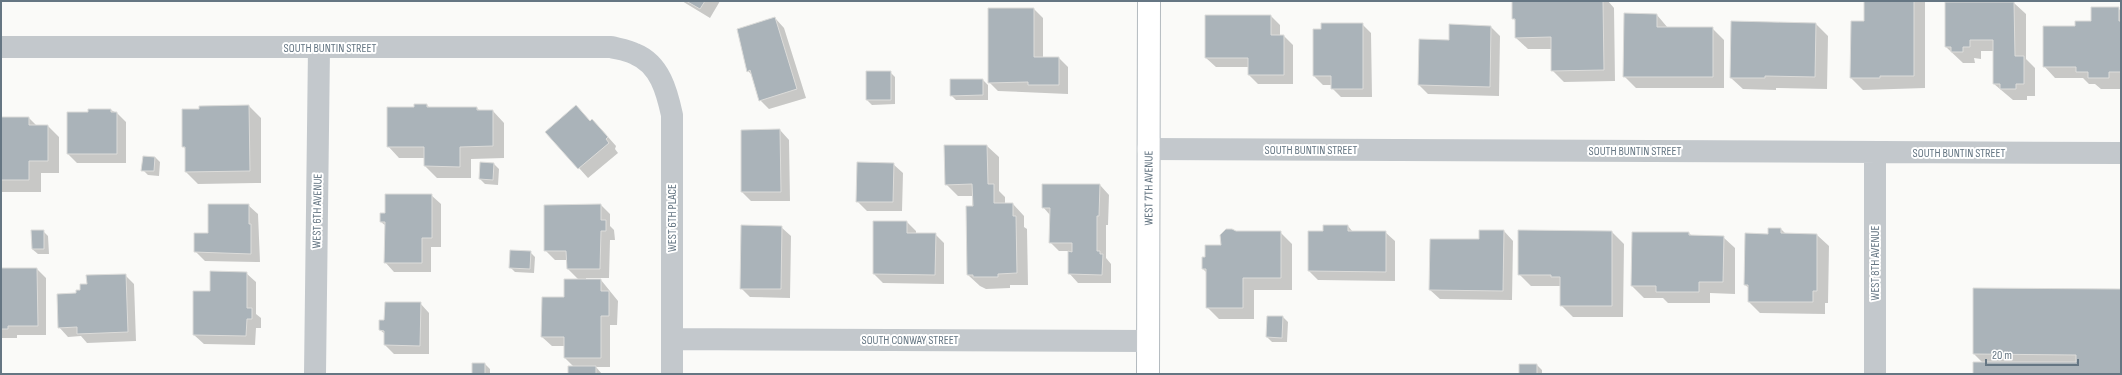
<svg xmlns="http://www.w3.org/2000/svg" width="2122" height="375" font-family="'Sofia Sans Condensed',sans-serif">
<rect width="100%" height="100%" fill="#fafaf8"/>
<path fill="#0003" d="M682 1H720L710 18Z
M1513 1H1608L1614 8 1615 81 1564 82 1552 70V49H1528L1516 38V22L1513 18Z
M1865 1H1925V88L1863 90 1851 78 1865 22Z
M1951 1 2014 3 2026 14V59L2035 68V96H2027V100H2013L1994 84V51H1981V59L1974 58 1975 63H1963L1946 47Z
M2118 8 2121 11 2120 89H2101L2095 84H2089L2083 78H2055L2044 66 2076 27 2092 22Z
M1034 9 1043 18V58H1059L1068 67V94L998 91 989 82Z
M1657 15 1668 28H1712L1724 40V88H1636L1624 76Z
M1271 16 1280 25V36H1284L1293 45V84H1258L1249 75V67H1216L1206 58Z
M775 18 784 28 806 98 769 109 760 100 752 75 748 71Z
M1362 24 1371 33 1372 97H1341L1332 88V85H1323L1314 76Z
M1816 24 1828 36 1827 89 1776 88V90L1743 89 1731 78Z
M1491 27 1500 36 1499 96 1428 94 1419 85 1420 40 1450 41Z
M890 72 895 77V104L872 105 867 100Z
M983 80 988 85V100H956L951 95Z
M427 105 430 108H477L480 111H493L504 123V158L471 159V178H437L425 166V158H399L388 146 415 108Z
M249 106 261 118V183L198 184 186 172V150L183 146Z
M576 106 590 121 592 120 601 129 616 146 615 149 618 153 588 178 547 132Z
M111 110 117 113 126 122V163H77L68 154 89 113Z
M1 118H29L37 126H48L59 137V173H41V192H1Z
M780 130 789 140 790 201H751L742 192Z
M987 146 999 157V191L1005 197V204H1013L1024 216V227L1027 229 1028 285H1010V288L986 289 980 286 968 275 973 196H958L946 184Z
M155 157 160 162 159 176 148 175 143 170Z
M494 164 499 169 498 185 485 184 480 179Z
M893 164 903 173 902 211H867L857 201Z
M1100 185 1109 195 1108 225H1106V258L1111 264V283H1078L1069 273V251H1059L1050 242V215L1043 207Z
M431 195 441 204V247H431V272H394L385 262 386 226 381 222 386 214Z
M248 205 258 214 260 262 205 261 195 251 209 234Z
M601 205 610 214V226L614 230 615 240H610L609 278H586V280H601L618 301 617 325H610V367H596L602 374H569L574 367 565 358V346H552L542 337 543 298H565L579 280 568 269 567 260H555L545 250Z
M907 222 916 231V234H935L944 243V284L883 283 874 274Z
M1348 226 1353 232H1385L1395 241V281L1318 280 1309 271 1324 232Z
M781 227 791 236 790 298 750 297 741 288Z
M1781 229 1786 234 1817 235 1829 246 1828 303H1825V314L1760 313 1749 302V288L1745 285Z
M43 231 48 236 49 254H38L32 249Z
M1504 231 1513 241 1512 300 1440 299 1430 290 1480 240Z
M1236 232H1280L1292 244V290H1254V319H1219L1207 307V273L1203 269 1206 258Z
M1612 232 1624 244 1623 317H1573L1561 305V286H1531L1519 274Z
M1633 233H1689L1692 236 1723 237 1735 248V294L1710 293V303H1668L1663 298H1644L1632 286Z
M530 252 535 257 534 273 515 272 510 267Z
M1 269H37L46 278V335H17V338H1Z
M246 273 256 282V314L261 318V328H256L255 345 204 344 194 335Z
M125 275 134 284 136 341 87 343 81 336 68 337 59 327 77 294Z
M2121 290V374H1974L1983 363 1974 354Z
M420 303 429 313V354H394L385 345V334L380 330 385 321Z
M1268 317H1283L1288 322 1287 342H1272L1267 337Z
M485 364 490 369V374H473Z
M1537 365 1542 370V374H1520Z"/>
<path fill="#aab3b9" stroke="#dcdcda" d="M686 1H705L700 9Z
M1512 1H1603L1604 70 1551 71V37L1515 38V19H1512Z
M1864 1H1914V76H1880V78H1850L1851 21H1864Z
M1945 2H2014L2015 56H2024V84H2016V89H2000V84H1993V40H1970V47H1963V52H1951V47H1945Z
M2091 7H2119V21H2121V72H2109V78H2088V72H2076V67H2043V26H2075V21H2091Z
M988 8H1034V57H1059V85H1028V82L988 83Z
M1624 13 1657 14V27H1713V77H1623Z
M1205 15H1271V35H1284V75H1248V58H1205Z
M775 17 797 89 759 101 750 70 747 72 737 29Z
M1731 21 1816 23 1815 77 1765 76V78H1730Z
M1321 23H1363V89H1331V76H1313V29H1321Z
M1449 24 1491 26 1490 87 1418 85 1419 39 1449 40Z
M866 71H891V100H866Z
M950 79H983V95L950 96Z
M414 104H427V107H477V110H493V146L460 147V167L424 166V147H387V107H414Z
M249 105 250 171 185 172V147H182V109H199V106Z
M576 105 590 121 592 119 608 137 606 139 609 143 578 169 545 132Z
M88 109H111V112H117V154H67V112H88Z
M1 117H29V125H48V161H29V180H1Z
M780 129 781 192H741V130Z
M944 145H987L988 184H994V203H1013V216H1016L1017 273 998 274V277H973V275H967L966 206H973L972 184 945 185Z
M143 156 155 157 154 171H141Z
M480 162 494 163 493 180 479 179Z
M857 162 894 163 893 202H856Z
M1042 184H1100L1099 216H1097V251H1100V254H1103L1102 275 1068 274V251L1072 252V243H1049L1050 208H1042Z
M385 194H432V238H422V263H384L385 222H380V213H385Z
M208 204H249V224H251V254L194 252V233H208Z
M601 204V220H606V231H601L600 269H567L566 251H544V205Z
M873 221H907V233H936L935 275 873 274Z
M741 225 782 226 781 289H740Z
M1323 225H1348V231H1386V272L1308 271V231H1323Z
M1768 228H1781V233L1817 234V291H1813V302H1748V285H1744L1745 233 1768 234Z
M1226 229H1232L1236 231H1281V278H1243V308H1206V269H1202V257H1205V245H1221L1220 235Z
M31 230H44V249H32Z
M1479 230H1504L1503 291 1429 290 1430 239H1479Z
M1518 230 1612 231V306H1560V277H1551V275H1518Z
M1632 232H1689V235L1724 236 1723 282H1699V292H1656V286H1631Z
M510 250 531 251 530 269 509 268Z
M1 268H37L38 326H8V329H1Z
M210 271 247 272V308H252V319H247L246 336 193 335V291H210Z
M126 274 128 332 77 334V327L58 328 57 294 76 293V290H80V284H87L86 275Z
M564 279H601V291H609V316H601V358H564V337H541L542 297H564Z
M1973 288 2121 289V374H1973V362H2076V355L1973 354Z
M385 302H421L420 346 384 345V331L379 330V320H384Z
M1267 316H1283L1282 338 1266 337Z
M472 363H485V374H472Z
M1519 364H1537V374H1519Z
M568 366H596V374H568Z"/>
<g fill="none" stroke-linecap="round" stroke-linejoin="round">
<g stroke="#b3babf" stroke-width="24">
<g id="secondary">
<path id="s1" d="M1148 374 1149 1"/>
</g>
</g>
<path stroke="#c3c8cc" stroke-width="22" d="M1 47H611C619 49 628 50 635 54 660 64 667 92 672 115V374
M1148 149 2121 153
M672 339 1148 341
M315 374 319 48
M1875 374V152"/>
<use href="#secondary" stroke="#fff" stroke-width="22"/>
</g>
<g text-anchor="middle" stroke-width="4" stroke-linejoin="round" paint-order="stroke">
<g font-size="12" fill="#657683" stroke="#fff">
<text x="330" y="52">SOUTH BUNTIN STREET</text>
<text x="1311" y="154">SOUTH BUNTIN STREET</text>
<text x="1635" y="155">SOUTH BUNTIN STREET</text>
<text x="1959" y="157">SOUTH BUNTIN STREET</text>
<text dy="4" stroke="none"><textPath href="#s1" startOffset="186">WEST 7TH AVENUE</textPath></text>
<text transform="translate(317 211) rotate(-89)" y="4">WEST 6TH AVENUE</text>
<text transform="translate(672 218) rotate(-90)" y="4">WEST 6TH PLACE</text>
<text transform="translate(1875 263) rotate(-90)" y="4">WEST 8TH AVENUE</text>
<text x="910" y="344">SOUTH CONWAY STREET</text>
</g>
</g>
<rect width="2122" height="375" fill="none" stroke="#657683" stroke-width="4"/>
<path d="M1986 359v6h92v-6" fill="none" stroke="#657683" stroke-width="2"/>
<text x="1992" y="359" font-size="12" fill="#657683" stroke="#ffffff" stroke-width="3" paint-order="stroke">20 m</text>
</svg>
